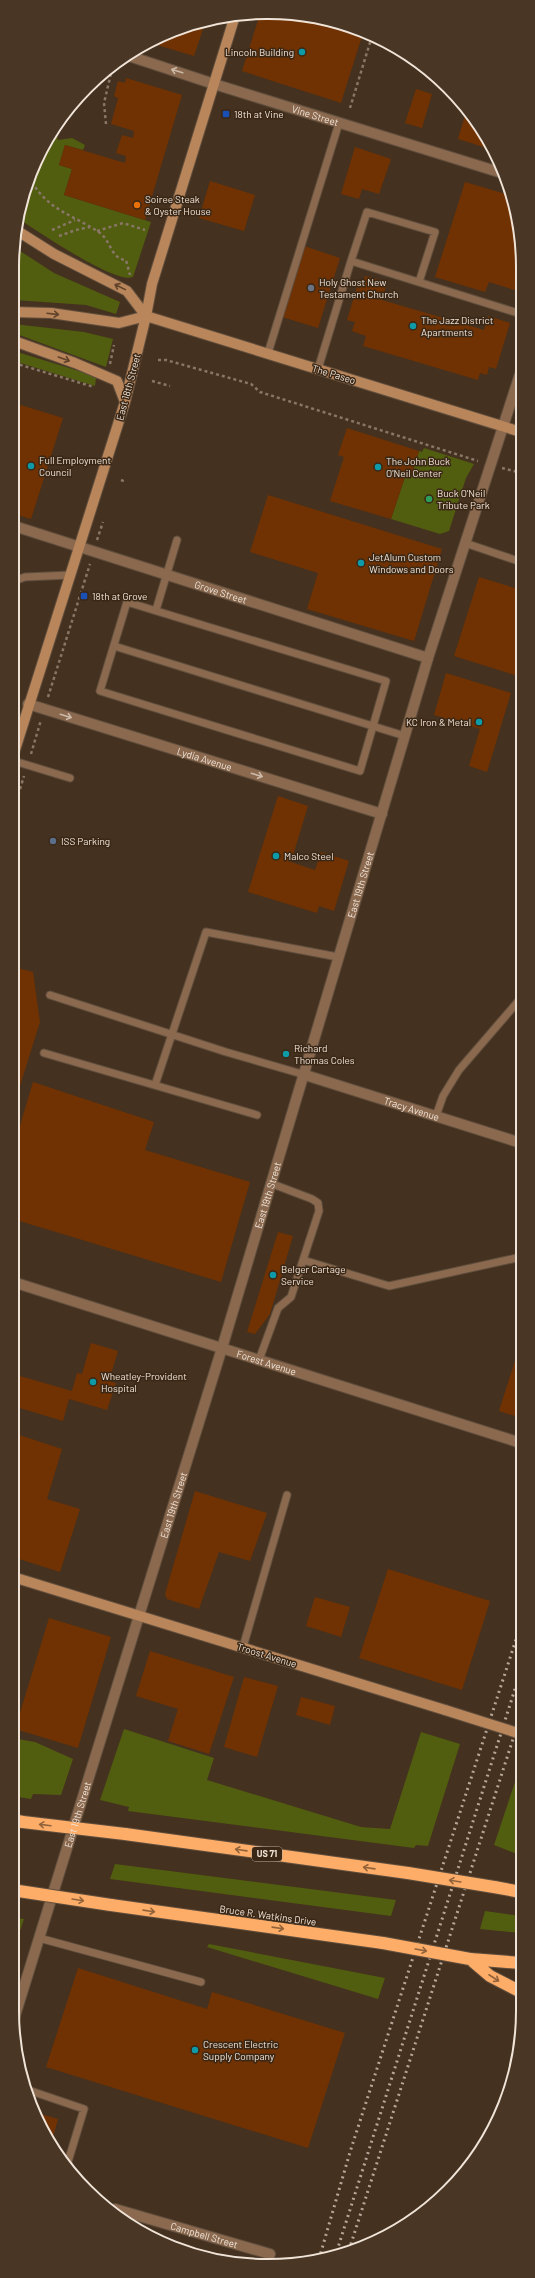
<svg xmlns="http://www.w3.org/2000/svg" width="535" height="2278" font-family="Barlow,sans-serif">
<rect width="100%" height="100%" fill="#45311f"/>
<path fill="#515d0f" d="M56 129 58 140 72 138 85 145 83 150 65 145 59 165 72 169 64 195 151 222 133 277C116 285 36 230 19 219L46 140Z
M14 247 54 273 120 302 116 314 86 305 14 300Z
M14 324 84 332 113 339 106 367 14 333Z
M14 351 92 375 96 378 95 386 14 361Z
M424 448 474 464 466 478 449 531 440 534 391 519 405 477 411 478 419 451 422 452Z
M124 1729 214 1758 207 1780 361 1827 390 1829 421 1732 460 1744 428 1846 416 1845 414 1848 128 1811 129 1807 100 1800Z
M12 1738 35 1742 73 1759 61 1795 33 1794 31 1799 12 1796Z
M521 1764V1854H517L494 1845Z
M115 1864 396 1900 391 1916 110 1879Z
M485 1911 521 1916V1933L480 1929Z
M12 1917 24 1919 12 1955Z
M209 1944 385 1978 378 1999 207 1947Z"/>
<path fill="#703202" d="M301 14 363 33 341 103 242 71 259 17Z
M206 20 194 56 154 44 202 21Z
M126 78 182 95 145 220 64 195 72 169 59 165 65 145 125 163 126 156 116 153 122 135 133 138 134 131 111 124 118 98 114 96 118 81 125 83Z
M416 89 432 94 422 128 405 123Z
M466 112 493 150 458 139Z
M355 147 391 159 379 194 362 189 359 199 341 194Z
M210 181 255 195 244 231 199 218Z
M465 182 509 195 521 234V292L489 282 485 292 435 277Z
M304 246 340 258 318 328 282 317Z
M365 276 387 282 382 300 484 330 488 316 510 323 496 369 489 367 487 375 480 373 478 380 363 346 366 336 352 331 355 322 347 320 357 287 361 288Z
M14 403 63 418 31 519 14 514Z
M347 428 419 451 410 479 405 477 391 519 330 501 344 457 338 455Z
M268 495 442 549 414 641 307 609 318 573 250 552Z
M479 577 521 590V677L454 656Z
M14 634 18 635 14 648Z
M446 673 511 693 487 772 469 766 480 729 434 715Z
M278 796 308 806 291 862 315 870 321 852 349 861 334 911 319 906 317 913 248 892Z
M13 967 33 972 40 1022 13 1108Z
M33 1082 154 1122 145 1150 250 1182 221 1282 13 1219V1149Z
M278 1232 293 1236 270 1314 255 1334 247 1332Z
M91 1343 118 1351 109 1381 116 1383 107 1410 69 1399 63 1421 13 1406V1374L72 1391 77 1373 82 1374Z
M520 1345H521V1418L499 1411Z
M13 1433 62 1449 47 1499 80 1509 60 1572 13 1557Z
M195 1491 267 1513 250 1561 219 1552 199 1609 167 1599 165 1594Z
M388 1569 490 1601 462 1690 359 1658Z
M315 1597 350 1607 341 1637 306 1626Z
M49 1618 111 1637 78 1748 15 1729Z
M150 1651 234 1677 209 1754 168 1741 178 1709 136 1696Z
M244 1677 278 1686 257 1757 224 1747Z
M301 1697 335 1706 330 1725 296 1715Z
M78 1968 207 2009 212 1992 345 2033 308 2148 46 2067Z
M34 2112 58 2119 52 2141Z"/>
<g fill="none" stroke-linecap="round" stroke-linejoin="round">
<g stroke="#604e3d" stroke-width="9">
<path id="service" d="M351 261 367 212 435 232 419 282
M268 353 339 123
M318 369 351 261 521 314
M465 543 521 562
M14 581 25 577 71 575
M127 602 386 681 360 771 100 691Z
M156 610 177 540
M114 646 405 736
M14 761 70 778
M50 995 226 1052 302 1074
M44 1053 257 1115
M155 1085 206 932 338 957
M436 1116 443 1096 459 1070 521 998
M303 1260 389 1286 521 1257
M259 1360 278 1308 291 1297 319 1211 318 1203 312 1199 270 1183
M243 1647 287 1495
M39 1938 201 1982
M28 2090 84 2109 67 2165"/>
</g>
<g stroke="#604e3d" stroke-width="12">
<g id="minor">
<path d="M129 56 214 84"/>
<path id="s1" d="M14 526 428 658"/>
<path id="s2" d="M28 704 382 814"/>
<path id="s3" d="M302 1074 521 1143"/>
<path id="s4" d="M13 1282 521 1443"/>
<path id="s5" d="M14 2019 222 1348 428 658 521 371"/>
<path id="s6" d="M115 2209 270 2254"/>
</g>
</g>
<g stroke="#604e3d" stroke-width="12">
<g id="tertiary">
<path id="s7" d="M214 84 502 173"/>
</g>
</g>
<g stroke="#604e3d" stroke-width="12">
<path id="secondary" d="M16 230 54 254 127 291 146 316
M14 312 51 313 119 323 146 316 521 432
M14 341 75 363 117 381 125 402
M14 753 125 402 146 316 152 284 234 19
M13 1577 445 1710"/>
</g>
<g stroke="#604e3d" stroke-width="14">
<path id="motorway" d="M12 1820 23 1822
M125 1834 408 1873
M494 1887 521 1892
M111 1905 383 1943
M470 1959 490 1976 521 1992
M470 1959 521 1963"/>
</g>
<path stroke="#887767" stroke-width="2.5" stroke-dasharray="3 3" stroke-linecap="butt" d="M350 108 372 36
M106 124 104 103 112 69
M32 182C49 211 74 215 100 233 111 241 111 259 126 260L130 275
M52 230 75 220
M97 231 123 223 145 230
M59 236 76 230 90 227
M158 360H166L251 384 260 392 478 461
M14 363 94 387
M110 364 114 345
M152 381 170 386
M502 468 521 473
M121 480 126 482
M97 540 103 522
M48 697 90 564
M31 754 41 720
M13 812 24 776"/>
<use href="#service" stroke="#8a694f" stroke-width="7"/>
<use href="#minor" stroke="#8a694f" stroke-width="10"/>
<use href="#tertiary" stroke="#8a694f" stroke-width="10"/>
<use href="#secondary" stroke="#b9855a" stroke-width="10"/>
<use href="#motorway" stroke="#fead68" stroke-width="12"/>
<path stroke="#b6a799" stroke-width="3" stroke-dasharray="2 4" stroke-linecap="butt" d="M349 2250 521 1714
M335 2257 521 1670
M319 2259 350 2152 521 1624"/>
<g stroke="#604e3d" stroke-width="12" stroke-linecap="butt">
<path id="secondary-bridge" d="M445 1710 521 1734"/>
</g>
<g stroke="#604e3d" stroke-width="14" stroke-linecap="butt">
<path id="motorway-bridge" d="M23 1822 125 1834
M408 1873 494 1887
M12 1890 111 1905
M383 1943 470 1959"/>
</g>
<use href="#secondary-bridge" stroke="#b9855a" stroke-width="10"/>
<use href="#motorway-bridge" stroke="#fead68" stroke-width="12"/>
</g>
<defs><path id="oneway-shaft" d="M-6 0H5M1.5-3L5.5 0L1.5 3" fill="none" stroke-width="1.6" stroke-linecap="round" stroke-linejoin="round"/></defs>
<g stroke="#ccb9a8">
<use href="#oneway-shaft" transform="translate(177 71) rotate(-163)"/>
<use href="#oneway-shaft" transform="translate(66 716) rotate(17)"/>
<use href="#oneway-shaft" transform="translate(257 775) rotate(17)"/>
</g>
<g stroke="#60432a">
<use href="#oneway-shaft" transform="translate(120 287) rotate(-154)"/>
<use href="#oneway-shaft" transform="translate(53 314) rotate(7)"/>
<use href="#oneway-shaft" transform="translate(64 359) rotate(20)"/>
</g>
<g stroke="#92633a">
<use href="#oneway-shaft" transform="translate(45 1825) rotate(-173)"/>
<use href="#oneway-shaft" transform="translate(241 1850) rotate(-172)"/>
<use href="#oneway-shaft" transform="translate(369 1868) rotate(-172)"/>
<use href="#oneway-shaft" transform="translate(455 1881) rotate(-171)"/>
<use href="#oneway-shaft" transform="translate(78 1900) rotate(9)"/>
<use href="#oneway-shaft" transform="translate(149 1911) rotate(8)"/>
<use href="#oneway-shaft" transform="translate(278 1928) rotate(8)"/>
<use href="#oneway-shaft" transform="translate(421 1950) rotate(10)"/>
<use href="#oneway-shaft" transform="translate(494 1978) rotate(33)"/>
</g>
<g fill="#0f9aa8" stroke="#3a2715" stroke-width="1.5">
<circle cx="302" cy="52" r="4"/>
<circle cx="413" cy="326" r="4"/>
<circle cx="31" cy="466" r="4"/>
<circle cx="378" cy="467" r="4"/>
<circle cx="361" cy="563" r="4"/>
<circle cx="479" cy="722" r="4"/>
<circle cx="276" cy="856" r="4"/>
<circle cx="286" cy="1054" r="4"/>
<circle cx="273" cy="1275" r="4"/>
<circle cx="93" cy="1382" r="4"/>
<circle cx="195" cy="2050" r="4"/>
</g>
<g fill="#1a4fb4" stroke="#3a2715" stroke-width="1.5">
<rect x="222" y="110" width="8" height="8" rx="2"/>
<rect x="80" y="592" width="8" height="8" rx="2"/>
</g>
<circle fill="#e8710a" stroke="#3a2715" stroke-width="1.5" cx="137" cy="205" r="4"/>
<circle fill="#6b7280" stroke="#3a2715" stroke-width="1.5" cx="311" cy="288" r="4"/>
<circle fill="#2e9e5b" stroke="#3a2715" stroke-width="1.5" cx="429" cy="499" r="4"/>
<circle fill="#5c6f8a" stroke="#3a2715" stroke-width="1.5" cx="53" cy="841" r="4"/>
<g text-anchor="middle" stroke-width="3" stroke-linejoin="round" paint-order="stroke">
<rect fill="#3a2715" stroke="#b9ab9e" stroke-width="1" x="252" y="1847" width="30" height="14" rx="3"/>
<g font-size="9" font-weight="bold" fill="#f0e4d8">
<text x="267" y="1857">US 71</text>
</g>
<g font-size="10" fill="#f0e4d8" stroke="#3a2715" text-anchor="start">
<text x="294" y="56" text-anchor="end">Lincoln Building</text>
<text x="234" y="118">18th at Vine</text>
<text x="145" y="203">Soiree Steak<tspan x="145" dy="12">&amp; Oyster House</tspan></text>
<text x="319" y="286">Holy Ghost New<tspan x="319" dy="12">Testament Church</tspan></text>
<text x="421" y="324">The Jazz District<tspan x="421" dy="12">Apartments</tspan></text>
<text x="39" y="464">Full Employment<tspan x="39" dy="12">Council</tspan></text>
<text x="386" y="465">The John Buck<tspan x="386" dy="12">O'Neil Center</tspan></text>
<text x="437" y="497">Buck O'Neil<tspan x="437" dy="12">Tribute Park</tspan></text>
<text x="369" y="561">JetAlum Custom<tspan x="369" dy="12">Windows and Doors</tspan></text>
<text x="92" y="600">18th at Grove</text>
<text x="471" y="726" text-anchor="end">KC Iron &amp; Metal</text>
<text x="61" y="845">ISS Parking</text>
<text x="284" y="860">Malco Steel</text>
<text x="294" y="1052">Richard<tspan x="294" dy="12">Thomas Coles</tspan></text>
<text x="281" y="1273">Belger Cartage<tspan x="281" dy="12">Service</tspan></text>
<text x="101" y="1380">Wheatley-Provident<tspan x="101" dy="12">Hospital</tspan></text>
<text x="203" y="2048">Crescent Electric<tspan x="203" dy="12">Supply Company</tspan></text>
</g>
<g font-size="10" fill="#f0e4d8" stroke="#3a2715">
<text dy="4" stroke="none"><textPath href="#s7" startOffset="106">Vine Street</textPath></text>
<text transform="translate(334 374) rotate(17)" y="4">The Paseo</text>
<text transform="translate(128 387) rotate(-75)" y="4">East 18th Street</text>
<text dy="4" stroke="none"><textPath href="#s1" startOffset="217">Grove Street</textPath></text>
<text dy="4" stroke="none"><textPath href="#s2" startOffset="185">Lydia Avenue</textPath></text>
<text dy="4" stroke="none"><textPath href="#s5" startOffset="1186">East 19th Street</textPath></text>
<text dy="4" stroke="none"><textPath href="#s3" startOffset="115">Tracy Avenue</textPath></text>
<text dy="4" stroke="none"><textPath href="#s5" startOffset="862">East 19th Street</textPath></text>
<text dy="4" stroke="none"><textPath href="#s4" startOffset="266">Forest Avenue</textPath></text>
<text dy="4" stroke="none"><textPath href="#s5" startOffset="538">East 19th Street</textPath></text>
<text transform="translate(267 1655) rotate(17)" y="4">Troost Avenue</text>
<text dy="4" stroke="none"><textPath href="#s5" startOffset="214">East 19th Street</textPath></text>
<text transform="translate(268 1915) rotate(8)" y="4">Bruce R. Watkins Drive</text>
<text dy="4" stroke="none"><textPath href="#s6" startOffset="93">Campbell Street</textPath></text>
</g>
</g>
<path d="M0 0H535V2278H0ZM267 19H268A248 248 0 0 1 516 267V2011A248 248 0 0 1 268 2259H267A248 248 0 0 1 19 2011V267A248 248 0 0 1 267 19Z" fill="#493625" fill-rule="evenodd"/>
<path fill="none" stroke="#f0e4d8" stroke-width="2" d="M267 19H268A248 248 0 0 1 516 267V2011A248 248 0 0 1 268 2259H267A248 248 0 0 1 19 2011V267A248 248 0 0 1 267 19Z"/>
</svg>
